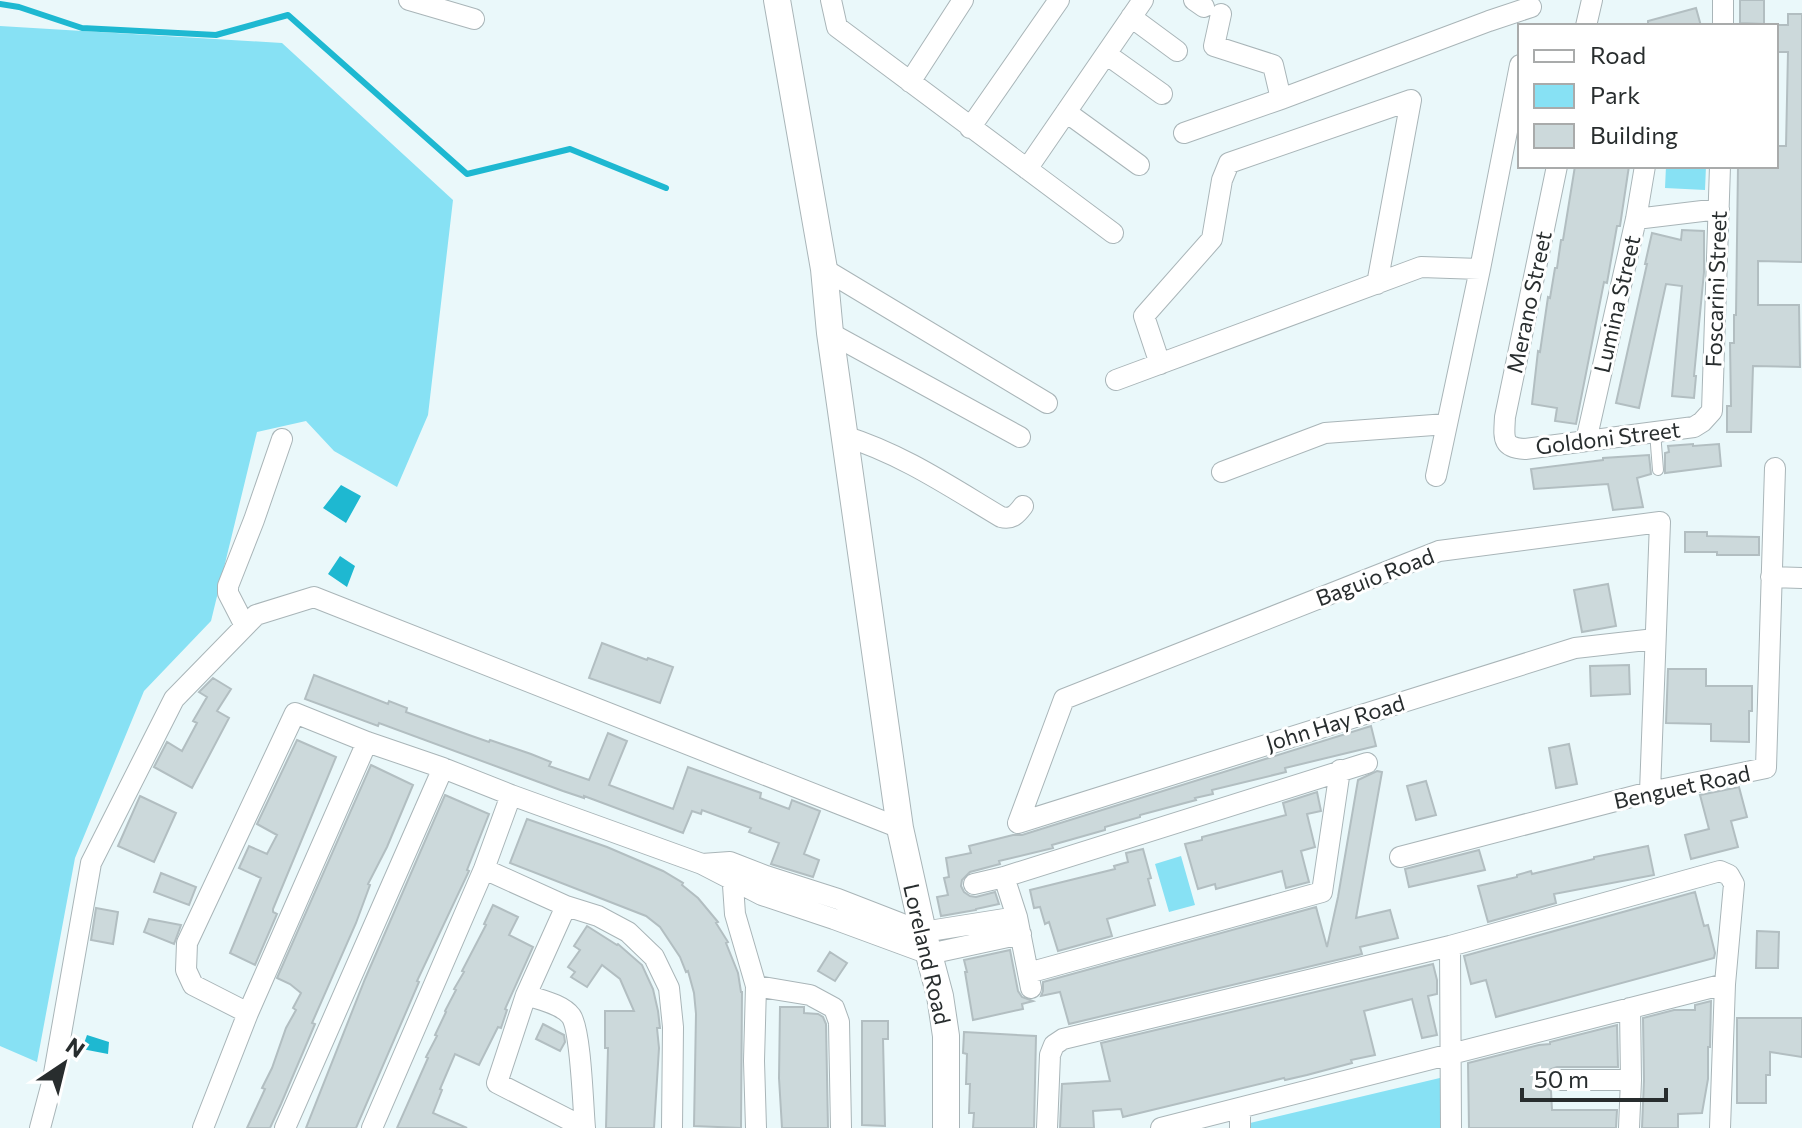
<svg xmlns="http://www.w3.org/2000/svg" width="1802" height="1128" font-family="Commissioner,sans-serif">
<rect width="100%" height="100%" fill="#eaf8fa"/>
<path fill="#87e1f4" d="M0 26 282 43 453 200 428 415 397 487 334 451 306 421 257 432 211 621 144 691 75 858 37 1062 0 1046Z
M1666 166H1706L1705 190 1665 188Z
M1181 856 1195 905 1169 912 1155 864Z
M1444 1077 1443 1128H1250V1123Z"/>
<path fill="#1eb8d1" d="M341 485 361 496 346 523 323 508Z
M340 556 355 566 347 587 328 574Z
M87 1035 109 1042 108 1054 82 1049Z"/>
<g fill="none" stroke-linecap="round" stroke-linejoin="round">
<path stroke="#1eb8d1" stroke-width="6" d="M0 4 19 7 82 28 216 35 288 15 467 174 570 149 666 188"/>
</g>
<path fill="#ccd9db" stroke="#b2bec1" stroke-width="2" d="M1740 0H1764V24L1740 23Z
M1696 8 1701 26H1648V21Z
M1788 14H1802V262L1758 261V305H1799L1800 367 1753 366 1751 432H1727V406H1731L1730 343H1734V315H1736L1738 166H1776V146H1786L1788 52H1776V25H1788Z
M1575 166H1629L1620 226H1617L1607 283 1604 282 1576 424 1555 421 1557 408 1532 404 1538 351 1540 352 1548 297 1550 298 1555 268H1557L1561 240H1563Z
M1682 230 1704 231V272L1694 376H1696L1694 398 1672 396 1682 286 1666 284 1639 408 1616 403 1647 264H1645L1652 233 1681 240Z
M1693 444V446L1719 444 1721 466 1665 473V453L1669 452 1668 446Z
M1649 455 1651 474 1637 478 1643 507 1613 510 1608 484 1534 489 1531 469 1603 460V458Z
M1685 532H1707V536L1759 537V555H1717V552H1685Z
M1608 584 1616 626 1582 632 1574 590Z
M602 643 647 660 648 658 673 667 660 703 589 678Z
M1629 665 1630 694 1591 696 1590 666Z
M1668 669H1706V686H1752V711H1749V742L1711 741V724L1666 723Z
M314 675 388 704 389 701 407 708 406 712 469 735 489 742 490 740 531 754 551 762 549 766 589 780 608 733 627 741 609 785 673 809 688 767 761 793 760 798 789 809 792 800 820 811 804 854 819 860 813 877 771 864 779 843 749 832 751 828 702 810 701 814 692 811 683 833 584 796V798L563 791 379 723 378 726 305 699Z
M213 678 231 689 217 711 229 718 192 788 154 767 167 742 182 751 197 723 193 721 207 697 199 692Z
M1371 726 1376 746 1285 768 1286 772 1212 790 1213 794 1195 798 1196 800 1140 815V817L1105 827V830L1052 845 1053 848 999 861 1000 864 970 872 962 880 961 886 964 892 970 896 976 897 995 892 999 904 976 909V910L941 916 937 897 948 895 944 878 949 877 946 858 971 853 969 846 1013 835H1022Z
M297 740 336 757 273 909V912L277 914 255 965 230 953 261 878 239 868 249 846 267 854 277 835 257 824Z
M1569 744 1577 784 1556 788 1549 748Z
M371 765 413 785 387 847 368 884 370 885 356 923 312 1023 315 1024 281 1104 270 1128H247L265 1089 262 1088 272 1068 286 1028 296 1010 293 1008 301 993 290 984 277 978Z
M1377 771 1382 772 1356 918 1390 910 1398 938 1360 947 1362 954 1069 1024 1060 992 1041 996 1043 991V982L1316 907 1327 947 1338 897 1358 780Z
M1426 781 1436 815 1416 820 1407 786Z
M1739 787 1747 817 1731 821 1738 847 1691 859 1685 835 1709 829 1700 795Z
M1317 792 1321 811 1307 814 1315 847 1301 851 1309 882 1286 888 1282 871 1216 889 1215 884 1198 889 1185 844 1202 840V837L1286 815 1283 803Z
M445 795 489 814 467 870 469 871 417 981 419 982 356 1128H306L365 979Z
M140 796 176 813 154 862 118 846Z
M527 819 607 847 663 871 683 883 682 885 698 898 718 922 716 923 728 942 726 943 738 973 741 992H742L741 1128 694 1126 696 1014 694 993 688 971 686 972 680 957 660 927 646 916 510 863Z
M1648 846 1654 875 1554 894 1556 903 1488 922 1478 886 1517 877V875L1531 871 1532 874 1594 859V857Z
M1143 849 1151 878 1148 879 1155 905 1107 919 1112 936 1058 951 1049 922 1045 924 1040 907 1034 908 1030 890 1115 869 1114 866 1128 862 1126 853Z
M1479 850 1485 870 1409 887 1405 869Z
M161 873 196 887 189 905 154 892Z
M1695 892 1704 926 1708 925 1715 953 1714 958 1496 1017 1486 980 1471 984 1464 956Z
M493 905 518 917 509 935 533 947 505 1009 507 1010 501 1028 498 1027 479 1065 455 1054 440 1089 442 1090 433 1113 467 1128H397L428 1058 426 1057 437 1036 435 1035 446 1012 445 1011 456 990 454 989 464 972 462 971 486 925 484 924Z
M96 908 118 912 113 944 91 940Z
M149 919 181 925 174 944 144 932Z
M587 926 617 945 618 944 642 965 653 989 658 1011 660 1028H657L659 1048 654 1128H606L608 1048H605V1011H634L620 979 602 965 587 987 571 977 575 972 568 967 580 950 574 946Z
M1757 931 1779 932 1778 968H1756Z
M1010 950 1018 991 1022 997 1033 1001 1022 1004 1023 1009 973 1020 965 972H967L964 960Z
M830 952 847 963 835 981 818 971Z
M1433 964 1437 980V994L1428 996 1437 1035 1422 1038 1412 999 1364 1011 1375 1055 1351 1060 1352 1063 1307 1075 1285 1080 1284 1078 1123 1117 1121 1109 1093 1111 1094 1128H1060L1062 1084 1110 1081 1101 1043Z
M1711 1001 1710 1047H1708V1079L1702 1113 1678 1114V1128H1642L1644 1080 1643 1018 1674 1010H1695V1005Z
M780 1007H804V1013L818 1014 823 1017 826 1024 828 1128H782L779 1078Z
M1737 1018H1802V1057L1770 1052V1075H1766V1103H1737Z
M862 1021H888V1039H883L885 1126 862 1125Z
M543 1024 564 1035 565 1042 560 1051 536 1039Z
M1617 1025 1618 1067H1557L1551 1069 1545 1079 1546 1086 1551 1091 1552 1110H1617L1616 1128H1469L1468 1063 1539 1045 1550 1044V1042Z
M964 1032 1036 1036 1034 1128H973L974 1113H969L970 1084H966L967 1054 963 1053Z"/>
<g fill="none" stroke-linecap="round" stroke-linejoin="round">
<g stroke="#a9b5b8" stroke-width="12">
<path id="service" d="M1655 432 1658 470"/>
</g>
<g stroke="#a9b5b8" stroke-width="22">
<path id="minor" d="M409 0 474 19
M831 0 837 27 1113 233
M1194 0 1204 7
M1221 14 1214 46 1273 65 1281 99
M1131 17 1177 51
M1586 26 1592 0
M1723 26V0
M1106 54 1162 94
M910 82 963 0
M1066 112 1139 165
M970 128 1059 0
M1184 133 1281 99 1489 21 1531 7
M1557 166 1505 417C1504 437 1501 448 1525 449L1694 427 1702 422 1712 411 1720 166
M1027 169 1143 0
M1636 219 1719 209
M824 269 1047 403
M830 333 1020 437
M1160 364 1144 316 1212 239 1222 180 1229 163 1411 100 1377 284
M1116 380 1421 267 1480 269
M844 436C902 454 949 486 1001 517 1012 520 1017 514 1023 506
M1586 441 1636 219 1645 166
M1222 472 1325 433 1447 424
M1436 476 1480 269 1520 65
M1771 577 1802 578
M245 626 228 593V586L254 520 282 439
M1018 823 1064 699 1439 551 1660 522 1650 792
M1018 823 1575 648 1655 639
M1400 857 1650 792 1766 768 1775 468
M702 864 730 862 766 876 838 899 923 932 1017 917
M484 869 566 906 598 916 628 932 654 957 669 988 673 1027 672 1128
M732 871 735 914 756 986 754 1061 756 1128
M1004 877 1017 917 1031 988
M974 884 1004 877 1367 763
M566 906 526 995 497 1083 585 1128
M1450 946 1451 1128
M1028 973 1322 892 1340 770
M756 986 810 995 834 1008 839 1022 841 1128
M526 995C540 1000 562 1004 571 1016 581 1030 583 1107 585 1128
M248 1013 193 985 186 970 187 943 295 713 367 742 443 768 511 795 702 864 762 895 834 919 929 954 1021 934
M1558 1080H1631
M40 1128 53 1079 91 863 174 699 256 615 314 597 900 828
M203 1128 248 1013 367 742
M285 1128 443 768
M372 1128 484 869 511 795
M1047 1128 1050 1055 1054 1045 1063 1039 1450 946 1720 871 1729 875 1734 884 1725 984 1720 1128
M1161 1128 1725 984
M1240 1128V1108
M1629 1128 1631 1080 1630 1008"/>
</g>
<g stroke="#a9b5b8" stroke-width="28">
<path id="tertiary" d="M777 0 824 269 830 333 900 828 923 932 940 996 946 1036V1128"/>
</g>
<use href="#service" stroke="#fff" stroke-width="10"/>
<use href="#minor" stroke="#fff" stroke-width="20"/>
<use href="#tertiary" stroke="#fff" stroke-width="26"/>
</g>
<g text-anchor="middle" stroke-width="6" stroke-linejoin="round" paint-order="stroke">
<g font-size="22" fill="#282d2e" stroke="#fff">
<text transform="translate(1716 289) rotate(-88)" y="8">Foscarini Street</text>
<text transform="translate(1529 302) rotate(-78)" y="8">Merano Street</text>
<text transform="translate(1617 304) rotate(-77)" y="8">Lumina Street</text>
<text transform="translate(1608 438) rotate(-7)" y="8">Goldoni Street</text>
<text transform="translate(1375 577) rotate(-21)" y="8">Baguio Road</text>
<text transform="translate(1335 723) rotate(-17)" y="8">John Hay Road</text>
<text transform="translate(1682 787) rotate(-12)" y="8">Benguet Road</text>
<text transform="translate(927 954) rotate(77)" y="8">Loreland Road</text>
</g>
</g>
<rect x="1518" y="24" width="260" height="144" fill="#ffffff" stroke="#a9abab" stroke-width="2"/>
<rect x="1534" y="50" width="40" height="12" fill="#ffffff" stroke="#a9abab" stroke-width="2"/>
<text x="1590" y="64" font-size="24" fill="#282d2e">Road</text>
<rect x="1534" y="84" width="40" height="24" fill="#87e1f4" stroke="#a9abab" stroke-width="2"/>
<text x="1590" y="104" font-size="24" fill="#282d2e">Park</text>
<rect x="1534" y="124" width="40" height="24" fill="#ccd9db" stroke="#a9abab" stroke-width="2"/>
<text x="1590" y="144" font-size="24" fill="#282d2e">Building</text>
<g transform="translate(64 1064) rotate(35)" stroke="#ffffff" stroke-width="6" paint-order="stroke">
<path d="M0-6L14 30L0 20L-14 30Z" fill="#282d2e"/>
<text y="-12" font-size="22" font-weight="bold" text-anchor="middle" fill="#282d2e">N</text>
</g>
<path d="M1522 1088v12h144v-12" fill="none" stroke="#282d2e" stroke-width="4"/>
<text x="1534" y="1088" font-size="24" fill="#282d2e" stroke="#ffffff" stroke-width="6" paint-order="stroke">50 m</text>
</svg>
